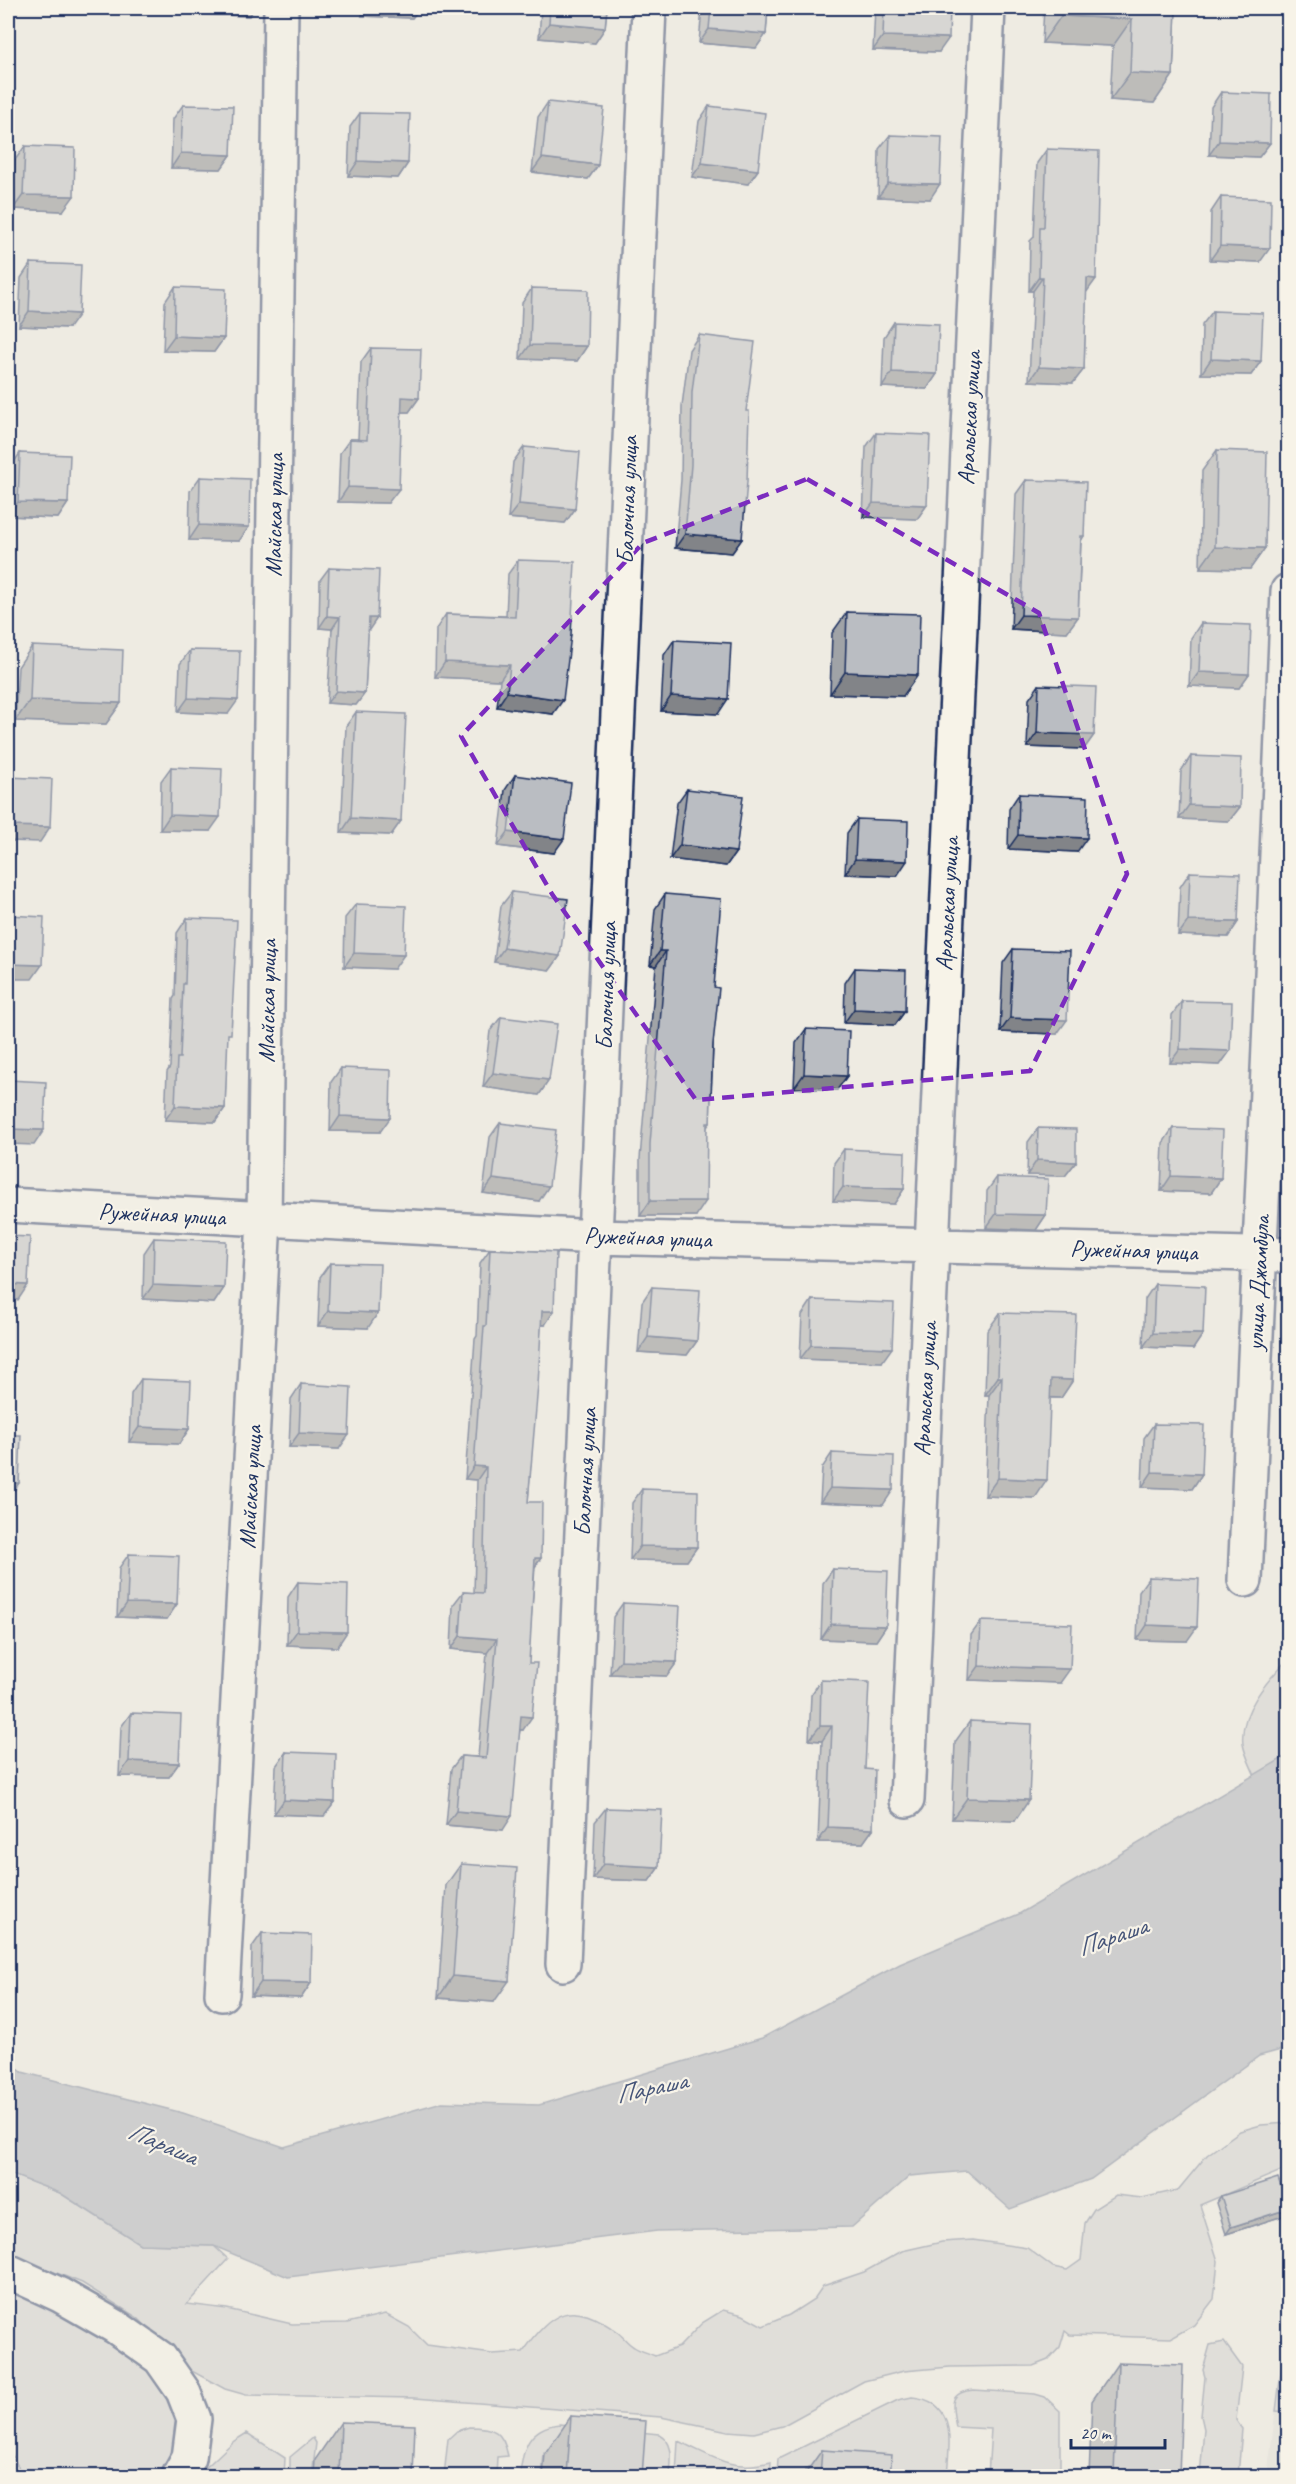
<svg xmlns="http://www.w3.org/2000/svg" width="1296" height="2484" font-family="Caveat,sans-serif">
<rect width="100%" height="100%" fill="#eeebe2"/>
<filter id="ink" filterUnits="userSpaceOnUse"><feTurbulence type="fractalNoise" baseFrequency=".0167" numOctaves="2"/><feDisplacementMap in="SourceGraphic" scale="12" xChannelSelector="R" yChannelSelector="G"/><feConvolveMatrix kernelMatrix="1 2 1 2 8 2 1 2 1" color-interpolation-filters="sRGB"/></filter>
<g filter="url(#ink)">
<path fill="#deddd8" d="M1288 2326V2476H1267L1286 2333Z"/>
<path fill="#cfcfcf" stroke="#757f96" stroke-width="1.5" d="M1288 1659V1755L1255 1776C1251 1766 1245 1755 1243 1744 1239 1712 1268 1680 1288 1659Z
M1288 2123V2168L1200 2205 1218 2261 1214 2299 1194 2325 1171 2338 1070 2335 1065 2331 1060 2347 1048 2360 1033 2366 950 2367 904 2371 864 2381 782 2426 754 2433 728 2431 661 2417 415 2398 246 2395 225 2389 188 2369 138 2318 82 2283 8 2254V2171L10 2174 60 2193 140 2244 214 2246 228 2259 187 2304 227 2309 292 2324 347 2323 385 2314 409 2327 427 2345 492 2354 523 2352C553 2310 572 2299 617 2332 623 2336 627 2343 634 2347 640 2351 649 2353 655 2356L679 2347 702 2323 723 2310 743 2315 763 2326 789 2315 814 2299 823 2286 864 2272 902 2251 942 2242 973 2240 1027 2248 1053 2267 1067 2270 1081 2260 1085 2223 1094 2209 1116 2195 1142 2198 1178 2190 1207 2155 1240 2131 1261 2125Z
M8 2283 94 2335 112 2333 126 2343 183 2408 170 2476H23L8 2447Z
M1288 2326V2412L1276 2411 1286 2333Z
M1224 2342 1242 2367 1236 2420 1242 2429 1238 2476H1200L1204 2429 1201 2416 1205 2377 1203 2370 1210 2345Z
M974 2390 1035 2394 1045 2397 1060 2411V2476H988L991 2429 956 2427C952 2406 947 2392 974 2390Z
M912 2397C958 2401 949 2443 947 2476H879L878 2474 805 2469V2476H777L778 2459 898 2400Z
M560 2424 659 2434C675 2443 671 2460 670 2476H619L620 2457 544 2453 542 2476H520C522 2450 528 2427 560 2424Z
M469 2427C494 2427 503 2431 508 2456L497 2457 496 2476H444L448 2439 457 2431Z
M247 2433 285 2458 284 2476H197L234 2441Z
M313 2438 316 2443 312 2476H290V2457Z
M678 2441C714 2457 730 2472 771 2462L770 2476H676Z"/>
<path fill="#a6abb5" stroke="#6e7992" stroke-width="1.5" d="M1288 1755V2048L1259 2056 1091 2179 1010 2209 967 2171 910 2176 852 2227 657 2231 288 2277 214 2246 140 2244 60 2193 10 2174 8 2171V2061L22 2072 183 2113 284 2147 442 2102 539 2105 762 2038 900 1964 1019 1914Z"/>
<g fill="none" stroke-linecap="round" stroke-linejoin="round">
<g stroke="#1b2f5e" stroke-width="38">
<path id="minor" d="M8 1205 596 1237 1288 1255
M1245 1580C1259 1250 1276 921 1288 591
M907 1800 988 8
M563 1964 649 8
M222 1994 264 1220 281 8
M8 2271 60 2295 116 2327 160 2358 183 2391 194 2419 189 2458 179 2476"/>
</g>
<use href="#minor" stroke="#f7f3e8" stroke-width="33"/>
</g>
<path fill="#a0a3a7" stroke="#1b2f5e" stroke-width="1.5" d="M199 8H255L249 16 199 14Z
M362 8H420L412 18 362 16Z
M541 8H607L605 28 595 43 539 38Z
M702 8H768L766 34 756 48 699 43Z
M875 8H950L939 52 873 50Z
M1044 8H1176L1173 75 1154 103 1110 100 1113 46 1042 43Z
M1221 92 1270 143 1259 157 1209 155 1211 107Z
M548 102 598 165 588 179 532 172 538 117Z
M183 105 231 155 221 169 171 168 173 119Z
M709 106 758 170 748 184 692 177 699 121Z
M360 113 408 163 398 178 348 176 350 127Z
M890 135 930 199 878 197 879 149Z
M25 146 63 211 13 209 15 160Z
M1047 149 1086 293 1084 369 1073 383 1029 381 1033 291H1029L1030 241 1034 237 1037 163Z
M1221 197 1260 262 1210 260 1211 212Z
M31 263 69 328 19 326 21 278Z
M175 287 224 338 214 352 163 351 165 302Z
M532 288 587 346 577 361 520 359 522 303Z
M1213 311 1261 361 1251 375 1201 374 1202 325Z
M894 322 937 374 927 389 882 387 884 337Z
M699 335 742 539 732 553 675 548 681 480 682 406 689 350Z
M371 348 419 398 409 412H402L388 503 338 502 340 453 350 439H358L361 362Z
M876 433 927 505 917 519 863 517 866 447Z
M524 447 575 509 565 523 508 518 513 462Z
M1217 450 1265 548 1250 569 1200 568 1202 471Z
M20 453 68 503 58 518 8 516 10 468Z
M200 477 239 541 189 540 190 491Z
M1026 480 1084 536 1081 541 1078 617 1067 632 1011 629 1016 494Z
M518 560 553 714 497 707 500 680 435 677 436 629 446 614 506 616 508 574Z
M329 568 377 618 368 630 365 693 356 705 327 703 332 629 319 628 320 580Z
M847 612 903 696 830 694 832 633Z
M1201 623 1249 674 1239 688 1189 686 1191 638Z
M674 640 718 714 661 711 664 655Z
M32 646 121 703 106 724 15 721 18 667Z
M190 650 228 714 178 712 180 664Z
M1039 685 1094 735 1084 749 1027 747 1029 699Z
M356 712 401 821 391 835 341 833 346 726Z
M1191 756 1240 807 1229 821 1179 819 1181 771Z
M171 767 210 831 160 830 161 781Z
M515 775 554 853 498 846 505 790Z
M687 789 736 852 726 866 670 859 677 803Z
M1019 794 1077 852 1008 849 1009 809Z
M857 819 897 876 845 874 847 833Z
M1190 872 1238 922 1228 937 1178 935 1180 887Z
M512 892 560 956 550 970 494 962 501 906Z
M665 894 714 987 713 1044 710 1123 707 1127 696 1216H640V1159L656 966 650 965 655 909Z
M356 904 394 969 344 967 345 918Z
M187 918 227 1039 225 1108 215 1122 165 1120 167 1072 170 1067 173 999 175 996 177 933Z
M1013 949 1057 1034 1000 1032 1003 963Z
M855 968 905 1011 895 1025 844 1023 845 983Z
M1182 1001 1230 1051 1220 1065 1170 1063 1172 1015Z
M501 1017 549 1080 539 1095 483 1087 490 1031Z
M806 1029 847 1076 837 1090 794 1088 796 1043Z
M341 1068 380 1132 330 1131 331 1082Z
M500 1123 539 1201 483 1193 490 1137Z
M1038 1128 1076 1162 1065 1176 1027 1175 1028 1142Z
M1173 1128 1221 1178 1211 1193 1161 1191 1163 1143Z
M844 1149 904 1189 894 1204 833 1201 834 1163Z
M997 1177 1046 1215 1036 1230 986 1228 987 1191Z
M154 1238 224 1288 214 1303 143 1299 144 1253Z
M490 1249 545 1325H541L528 1502 541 1558 535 1567 523 1730H520L503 1830 446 1825 451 1769 461 1756 478 1757 487 1653 451 1649 453 1605 463 1592 474 1593 477 1480 465 1479 475 1339 477 1336 480 1263Z
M330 1263 368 1328 318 1326 320 1277Z
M1155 1284 1203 1334 1193 1349 1143 1347 1145 1299Z
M652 1287 697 1341 687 1355 638 1352 642 1302Z
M812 1300 882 1362 800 1359 802 1315Z
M1000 1313 1073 1380 1061 1398H1050L1035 1498 985 1496 989 1395H985L987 1331Z
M141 1379 189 1429 179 1444 129 1442 131 1394Z
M301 1384 339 1449 289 1447 291 1399Z
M1154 1424 1202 1474 1192 1489 1142 1487 1144 1438Z
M832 1453 883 1505 820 1502 822 1468Z
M642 1489 697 1547 687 1561 630 1560 632 1503Z
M129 1554 177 1604 167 1619 117 1617 119 1568Z
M833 1569 886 1626 876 1641 821 1639 823 1583Z
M1149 1577 1187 1641 1137 1640 1139 1591Z
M298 1582 337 1647 287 1645 288 1597Z
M623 1603 677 1662 667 1676 610 1674 613 1617Z
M981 1621 1060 1683 969 1680 971 1635Z
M821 1680 865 1769 873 1829 863 1843 818 1842 822 1741 809 1740 811 1695Z
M131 1713 179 1763 169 1777 119 1776 121 1727Z
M970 1721 1015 1821 952 1819 955 1742Z
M286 1752 335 1802 324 1816 274 1814 276 1766Z
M606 1808 659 1867 649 1881 593 1879 595 1822Z
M461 1864 494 2002 438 1998 446 1885Z
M262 1933 311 1983 301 1998 251 1996 252 1947Z
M1221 2196 1283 2216 1226 2234 1216 2203Z
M1118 2363 1179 2476H1089L1092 2401Z
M571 2416 642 2476H543L545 2454Z
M341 2422 413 2476H314L315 2460Z
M822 2450 890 2476H807V2471Z"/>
<path fill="#828488" stroke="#1b2f5e" stroke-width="1.5" d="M204 8H255L249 16 199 14Z
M368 8H420L412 18 362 16Z
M1061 16 1132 19 1113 46 1042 43Z
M549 23 605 28 595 43 539 38Z
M709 29 766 34 756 48 699 43Z
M883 36 949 38 939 52 873 50Z
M1130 73 1173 75 1154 103 1110 100Z
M1219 141 1270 143 1259 157 1209 155Z
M181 153 231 155 221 169 171 168Z
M542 158 598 165 588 179 532 172Z
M358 161 408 163 398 178 348 176Z
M702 163 758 170 748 184 692 177Z
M888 183 940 184 930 199 878 197Z
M23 195 74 196 63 211 13 209Z
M1220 246 1270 248 1260 262 1210 260Z
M1039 277H1043L1033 291H1029Z
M1087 278 1096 279 1086 293Z
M29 311 79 314 69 328 19 326Z
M174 336 224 338 214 352 163 351Z
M530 345 587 346 577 361 520 359Z
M1211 359 1261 361 1251 375 1201 374Z
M1039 367 1084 369 1073 383 1029 381Z
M892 372 937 374 927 389 882 387Z
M402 397 419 398 409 412H392Z
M348 487 399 489 388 503 338 502Z
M18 502 68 503 58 518 8 516Z
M873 503 927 505 917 519 863 517Z
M519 504 575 509 565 523 508 518Z
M199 525 249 527 239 541 189 540Z
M685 534 742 539 732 553 675 548Z
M1215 547 1265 548 1250 569 1200 568Z
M1021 615 1078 617 1067 632 1011 629Z
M327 616 340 617 332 629 319 628Z
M369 618H377L369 630H361Z
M445 662 510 665 500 680 435 677Z
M845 672 918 675 903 696 830 694Z
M1199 672 1249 674 1239 688 1189 686Z
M336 691 365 693 356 705 327 703Z
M507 692 563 700 553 714 497 707Z
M671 696 728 699 718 714 661 711Z
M188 698 238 700 228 714 178 712Z
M30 700 121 703 106 724 15 721Z
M1037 733 1094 735 1084 749 1027 747Z
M1189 805 1240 807 1229 821 1179 819Z
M170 815 220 817 210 831 160 830Z
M351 818 401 821 391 835 341 833Z
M8 826 50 827 40 842 8 841Z
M508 832 564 839 554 853 498 846Z
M1018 835 1087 838 1077 852 1008 849Z
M680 845 736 852 726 866 670 859Z
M855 859 907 861 897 876 845 874Z
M1188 921 1238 922 1228 937 1178 935Z
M504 948 560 956 550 970 494 962Z
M660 951H666L656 966 650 965Z
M354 953 404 955 394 969 344 967Z
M8 964 42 965 32 979H8Z
M854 1009 905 1011 895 1025 844 1023Z
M1010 1018 1067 1020 1057 1034 1000 1032Z
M1180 1049 1230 1051 1220 1065 1170 1063Z
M493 1073 549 1080 539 1095 483 1087Z
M804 1074 847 1076 837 1090 794 1088Z
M175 1106 225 1108 215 1122 165 1120Z
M340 1116 390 1118 380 1132 330 1131Z
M8 1129 44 1130 34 1145 8 1144Z
M1037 1160 1076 1162 1065 1176 1027 1175Z
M1171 1176 1221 1178 1211 1193 1161 1191Z
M493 1179 549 1186 539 1201 483 1193Z
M843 1187 904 1189 894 1204 833 1201Z
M650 1201H706L696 1216H640Z
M996 1214 1046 1215 1036 1230 986 1228Z
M8 1284 28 1285 18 1300 8 1299Z
M153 1285 224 1288 214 1303 143 1299Z
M328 1311 378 1313 368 1328 318 1326Z
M542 1311H554L545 1325 533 1324Z
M1153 1333 1203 1334 1193 1349 1143 1347Z
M648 1337 697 1341 687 1355 638 1352Z
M811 1345 892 1348 882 1362 800 1359Z
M998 1377H1002L989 1395H985Z
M1051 1379 1073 1380 1061 1398 1038 1397Z
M139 1427 189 1429 179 1444 129 1442Z
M299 1433 349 1435 339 1449 289 1447Z
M474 1466 486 1467 477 1480 465 1479Z
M1152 1472 1202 1474 1192 1489 1142 1487Z
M998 1478 1047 1480 1035 1498 985 1496Z
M8 1483H19L9 1498H8Z
M830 1488 893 1490 883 1505 820 1502Z
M640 1546 697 1547 687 1561 630 1560Z
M535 1558H541L531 1572Z
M127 1603 177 1604 167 1619 117 1617Z
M831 1624 886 1626 876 1641 821 1639Z
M1147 1625 1197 1627 1187 1641 1137 1640Z
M297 1631 347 1632 337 1647 287 1645Z
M460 1636 497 1639 487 1653 451 1649Z
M621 1660 677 1662 667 1676 610 1674Z
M979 1666 1070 1669 1060 1683 969 1680Z
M521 1716 532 1717 523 1730 512 1729Z
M820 1726H832L822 1741 809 1740Z
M129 1761 179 1763 169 1777 119 1776Z
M967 1798 1029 1800 1015 1821 952 1819Z
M284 1800 335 1802 324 1816 274 1814Z
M456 1811 512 1816 503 1830 446 1825Z
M828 1827 873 1829 863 1843 818 1842Z
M603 1864 659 1867 649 1881 593 1879Z
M453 1976 509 1981 494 2002 438 1998Z
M261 1982 311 1983 301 1998 251 1996Z
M1288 2209 1283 2216 1226 2234 1231 2227Z"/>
<path fill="#babdc2" stroke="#1b2f5e" stroke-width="1.5" d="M550 8H607L605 28 549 23Z
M711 8H768L766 34 709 29Z
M884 8H950L949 38 883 36Z
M1061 8H1176L1173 75 1130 73 1132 19 1061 16Z
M1221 92 1271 94 1270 143 1219 141Z
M548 102 604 108 598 165 542 158Z
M183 105 233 106 231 155 181 153Z
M709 106 765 113 758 170 702 163Z
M360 113 410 114 408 163 358 161Z
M890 135 942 137 940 184 888 183Z
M25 146 75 148 74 196 23 195Z
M1047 149 1099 151 1096 279 1087 278 1084 369 1039 367 1043 277H1039L1040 227H1044Z
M1221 197 1271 199 1270 248 1220 246Z
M31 263 81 265 79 314 29 311Z
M175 287 226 289 224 338 174 336Z
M532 288 588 290 587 346 530 345Z
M1213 311 1263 313 1261 361 1211 359Z
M894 322 939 324 937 374 892 372Z
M699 335 755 342 746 411H749L747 482 742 539 685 534 691 465 692 392Z
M371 348 421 349 419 398 402 397 399 489 348 487 350 439 367 440Z
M876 433 930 435 927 505 873 503Z
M524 447 580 452 575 509 519 504Z
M1217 450 1267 452 1265 548 1215 547Z
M20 453 70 455 68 503 18 502Z
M200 477 250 479 249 527 199 525Z
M1026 480 1086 482 1084 536H1081L1078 617 1021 615Z
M518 560 575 562 571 635 563 700 507 692 510 665 445 662 446 614 515 617Z
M329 568 379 570 377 618H369L365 693 336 691 340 617 327 616Z
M847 612 920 614 918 675 845 672Z
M1201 623 1251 625 1249 674 1199 672Z
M674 640 731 643 728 699 671 696Z
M32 646 123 650 121 703 30 700Z
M190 650 240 651 238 700 188 698Z
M1039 685 1096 687 1094 735 1037 733Z
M356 712 406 714 401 821 351 818Z
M1191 756 1241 758 1240 807 1189 805Z
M171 767 222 769 220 817 170 815Z
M515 775 571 783 564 839 508 832Z
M8 777 52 779 50 827 8 826Z
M687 789 743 796 736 852 680 845Z
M1019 794 1088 797 1087 838 1018 835Z
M857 819 908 821 907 861 855 859Z
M1190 872 1240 874 1238 922 1188 921Z
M512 892 568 899 560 956 504 948Z
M665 894 721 899 714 987 719 988 713 1044 710 1123H707L706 1201H650V1144L666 951H660Z
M356 904 406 906 404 955 354 953Z
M8 915 44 917 42 965 8 964Z
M187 918 237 920 231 1034H228L225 1108 175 1106 177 1058H180L183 984H185Z
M1013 949 1070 951 1067 1020 1010 1018Z
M855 968 906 970 905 1011 854 1009Z
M1182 1001 1232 1002 1230 1051 1180 1049Z
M501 1017 557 1024 549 1080 493 1073Z
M806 1029 849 1031 847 1076 804 1074Z
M341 1068 391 1070 390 1118 340 1116Z
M8 1080 46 1082 44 1130 8 1129Z
M500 1123 556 1130 549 1186 493 1179Z
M1038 1128 1076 1129V1162L1037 1160Z
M1173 1128 1223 1130 1221 1178 1171 1176Z
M844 1149 905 1152 904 1189 843 1187Z
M997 1177 1048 1179 1046 1215 996 1214Z
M8 1236 30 1237 28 1285 8 1284Z
M154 1238 226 1241 224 1288 153 1285Z
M490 1249 556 1252 554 1311H542L538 1385 528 1502H542L541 1558H535L529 1663H537L532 1717 521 1716 512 1816 456 1811 461 1756 486 1758 497 1639 460 1636 463 1592 483 1593 486 1467 474 1466 484 1326H486Z
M330 1263 380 1264 378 1313 328 1311Z
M1155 1284 1205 1286 1203 1334 1153 1333Z
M652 1287 700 1290 697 1341 648 1337Z
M812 1300 894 1303 892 1348 811 1345Z
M1000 1313 1076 1315 1073 1380 1051 1379 1047 1480 998 1478 1002 1377H998Z
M141 1379 191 1381 189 1429 139 1427Z
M301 1384 351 1387 349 1435 299 1433Z
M1154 1424 1204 1425 1202 1474 1152 1472Z
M8 1435H21L19 1483H8Z
M832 1453 894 1456 893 1490 830 1488Z
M642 1489 698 1491 697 1547 640 1546Z
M129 1554 179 1556 177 1604 127 1603Z
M833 1569 888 1571 886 1626 831 1624Z
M1149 1577 1199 1579 1197 1627 1147 1625Z
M298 1582 348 1584 347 1632 297 1631Z
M8 1594 11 1595 8 1652Z
M623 1603 680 1606 677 1662 621 1660Z
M981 1621 1072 1624 1070 1669 979 1666Z
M821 1680 869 1682 865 1769 875 1770 873 1829 828 1827 832 1726H820Z
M131 1713 181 1715 179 1763 129 1761Z
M970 1721 1032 1724 1029 1800 967 1798Z
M8 1743H10L8 1792Z
M286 1752 336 1754 335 1802 284 1800Z
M606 1808 662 1810 659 1867 603 1864Z
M461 1864 517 1868 509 1981 453 1976Z
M262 1933 312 1935 311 1983 261 1982Z
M1278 2178 1288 2209 1231 2227 1221 2196Z
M1118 2363 1183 2365 1179 2476H1114Z
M571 2416 646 2421 642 2476H567Z
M341 2422 415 2425 413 2476H339Z
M822 2450 892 2455 890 2476H820Z"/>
</g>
<path d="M0 0H1296V2484H0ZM807 479 1039 613 1127 874 1030 1071 696 1100 552 894 461 736 643 543Z" fill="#eeebe2" fill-opacity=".55" fill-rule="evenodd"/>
<path fill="none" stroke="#7b2cbf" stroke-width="4.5" stroke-dasharray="12 8" stroke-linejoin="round" d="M807 479 1039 613 1127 874 1030 1071 696 1100 552 894 461 736 643 543Z"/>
<g text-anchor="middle" stroke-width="4.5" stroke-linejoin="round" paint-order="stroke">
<g font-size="24" fill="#1b2f5e" stroke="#f7f3e8">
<text transform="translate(969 418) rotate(-87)" y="8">Аральская улица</text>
<text transform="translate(627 500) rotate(-88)" y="8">Балочная улица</text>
<text transform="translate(274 515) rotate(-89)" y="8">Майская улица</text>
<text transform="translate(947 904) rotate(-87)" y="8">Аральская улица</text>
<text transform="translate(606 986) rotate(-88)" y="8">Балочная улица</text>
<text transform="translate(267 1001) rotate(-89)" y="8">Майская улица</text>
<text transform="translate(162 1214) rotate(3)" y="8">Ружейная улица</text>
<text transform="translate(648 1237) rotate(2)" y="8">Ружейная улица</text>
<text transform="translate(1134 1250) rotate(2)" y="8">Ружейная улица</text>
<text transform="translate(1258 1283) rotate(-87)" y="8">улица Джамбула</text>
<text transform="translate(925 1389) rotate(-87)" y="8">Аральская улица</text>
<text transform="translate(585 1472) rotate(-87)" y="8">Балочная улица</text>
<text transform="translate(250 1487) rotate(-87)" y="8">Майская улица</text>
</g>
<g font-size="26" font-style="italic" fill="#455478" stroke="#f7f3e8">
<text transform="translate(1112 1936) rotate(-19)" y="9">Параша</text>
<text transform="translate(651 2087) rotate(-12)" y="9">Параша</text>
<text transform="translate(163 2143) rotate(23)" y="9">Параша</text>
</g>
</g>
<rect width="1296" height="2484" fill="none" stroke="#f7f3e8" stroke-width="30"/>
<rect x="15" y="15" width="1266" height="2454" fill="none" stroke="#1b2f5e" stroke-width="2" filter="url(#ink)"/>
<path d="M1071 2439v9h94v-9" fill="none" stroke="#1b2f5e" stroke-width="3"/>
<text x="1080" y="2439" font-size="18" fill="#1b2f5e" stroke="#f7f3e8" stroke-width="4.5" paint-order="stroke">20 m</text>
</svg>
